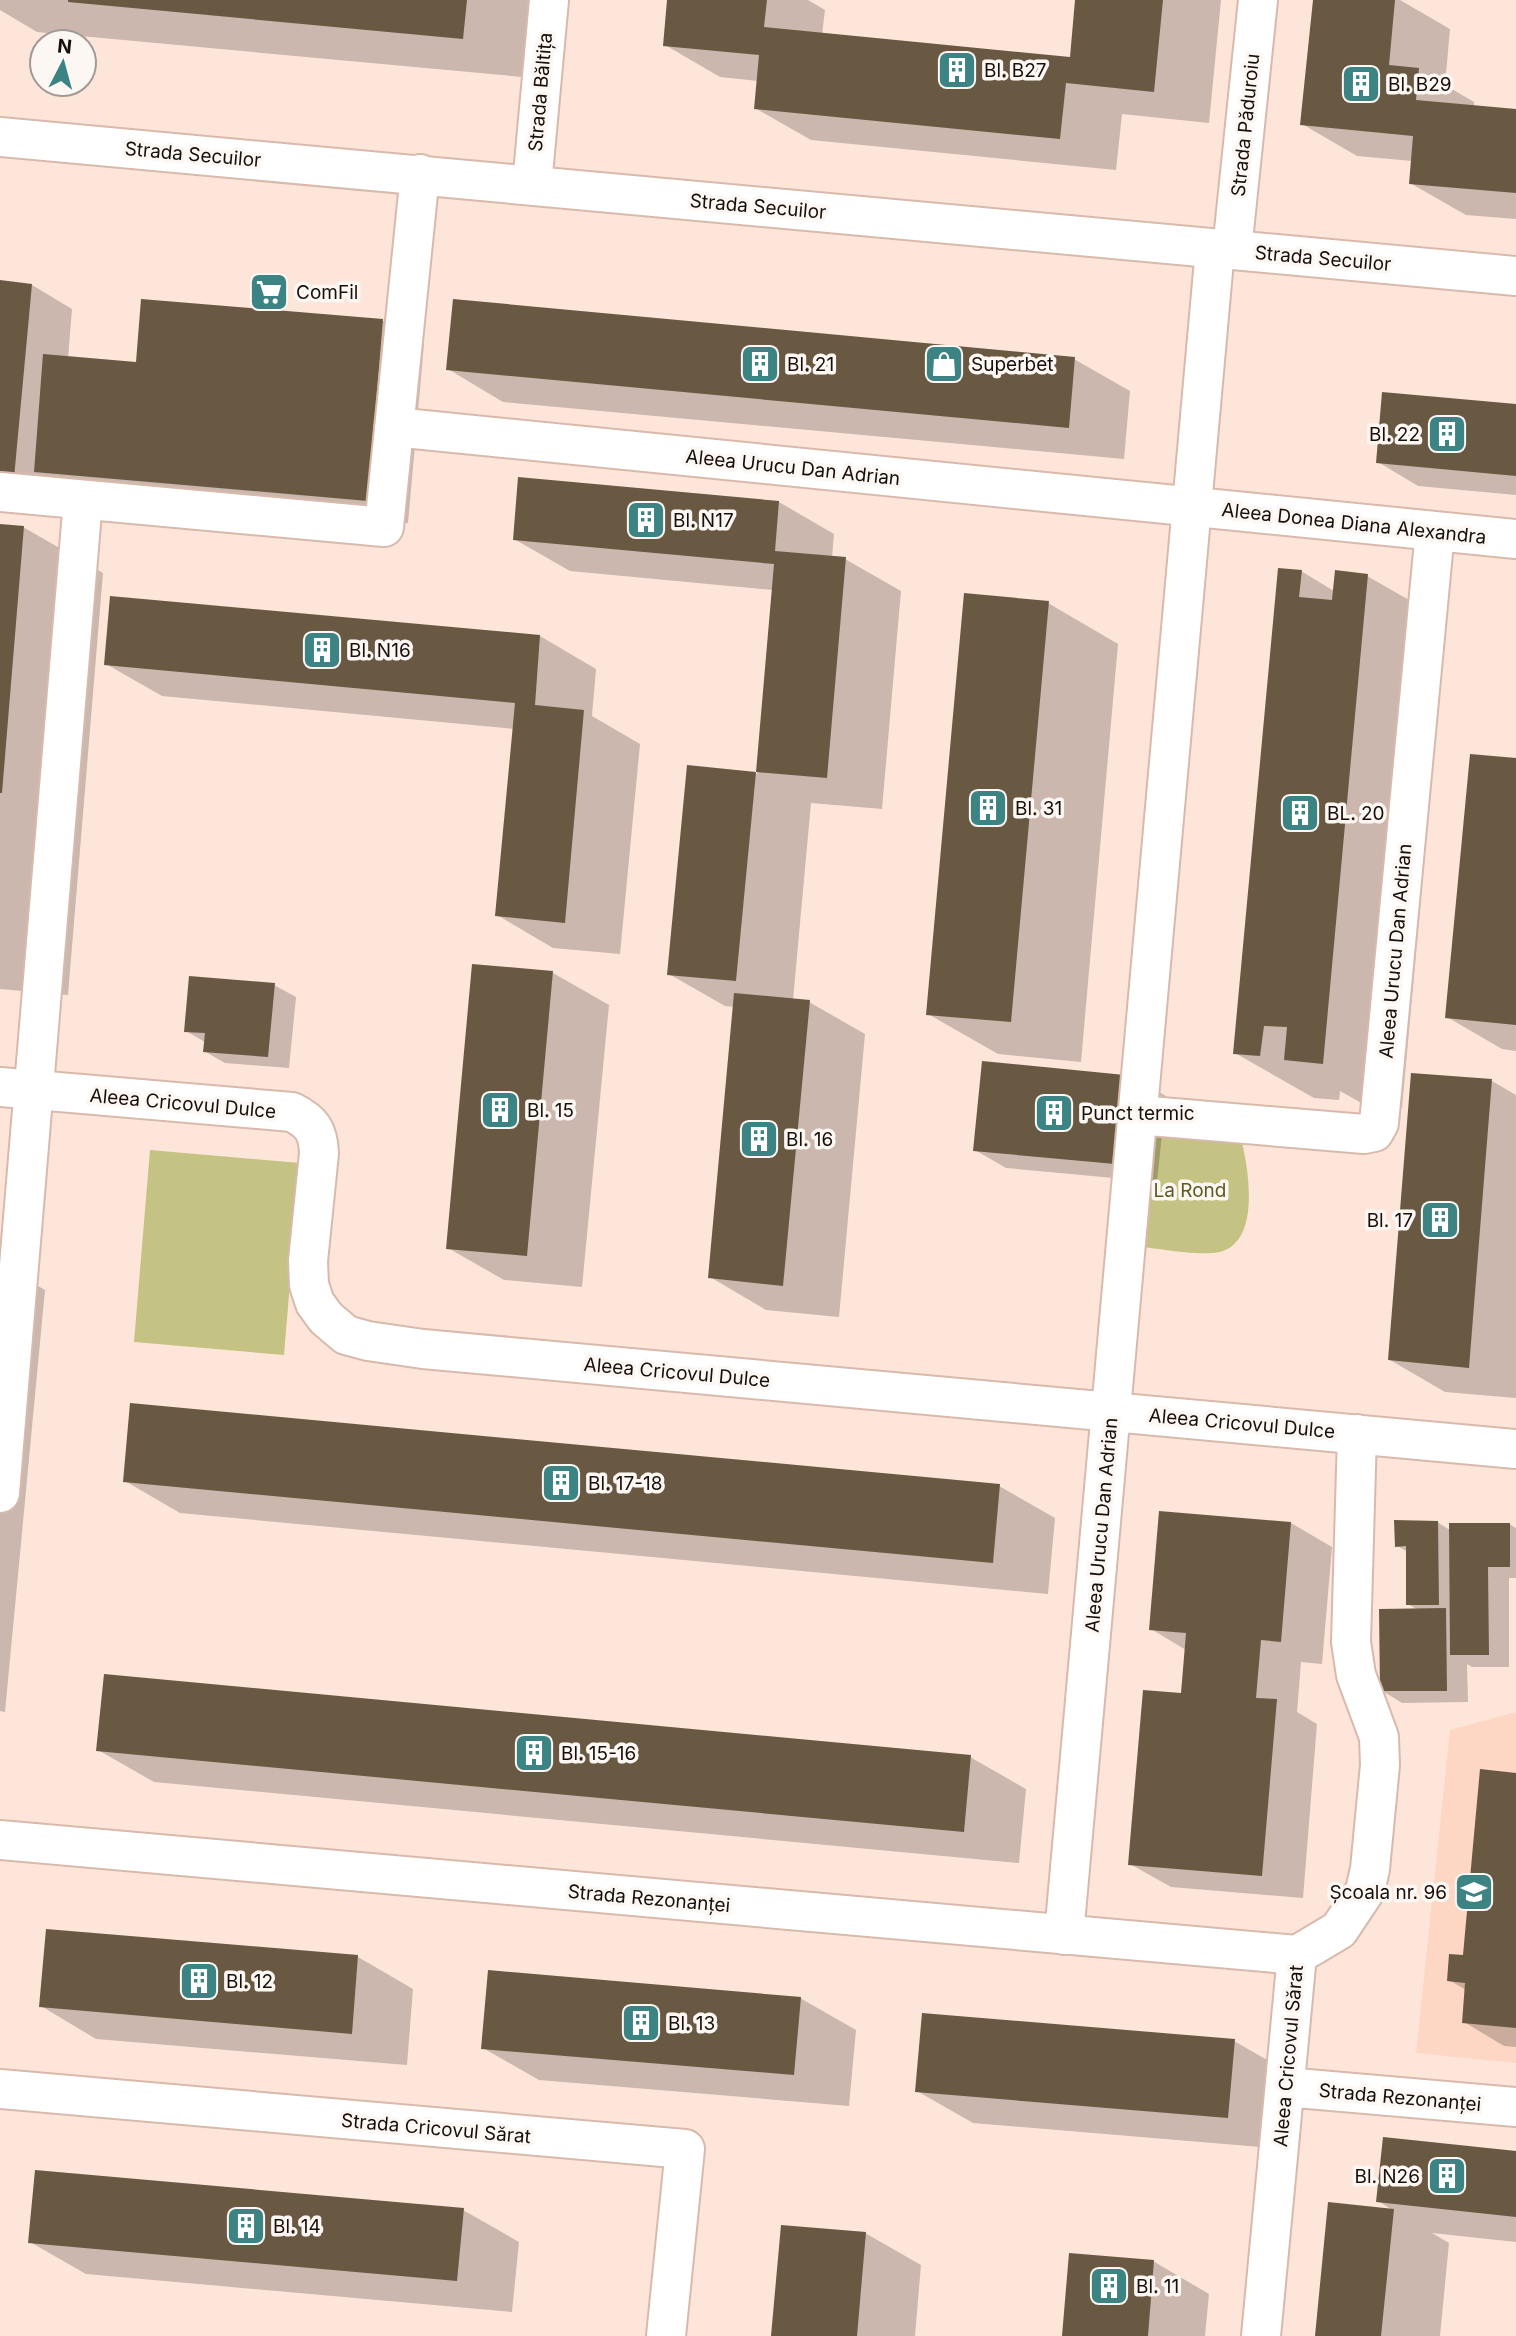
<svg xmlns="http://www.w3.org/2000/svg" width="1516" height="2336" font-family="Inter,sans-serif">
<rect width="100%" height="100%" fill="#fee5d9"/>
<path fill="#fdd7c4" d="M1516 1712V2063L1416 2053 1450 1730Z"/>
<path fill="#c5c383" d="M1138 1115 1237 1123C1247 1156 1267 1250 1212 1253 1189 1255 1150 1247 1126 1245Z
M150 1150 300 1163 284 1355 134 1342Z"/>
<path fill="#0003" d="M0 0H532L533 78 37 32 0 10Z
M669 0H808L825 10 822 35 1071 59 1077 0H1221L1209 123 1122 114 1116 170 811 140 755 108 758 81 720 77 665 45Z
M1315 0H1400L1450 29 1445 85 1474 102V107L1516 111V219L1466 215 1410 183 1412 161 1357 156 1302 124Z
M0 282 32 285 72 309 68 358 138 364 143 300 383 321 424 344 408 523 76 495 0 496Z
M1074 359 1130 391 1124 459 503 402 448 369Z
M1516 406V495L1418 486 1378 462Z
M779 502 834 534 832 558 845 559 901 591 882 809 811 803 793 1000 809 1002 865 1034 839 1317 766 1310 710 1277 735 1007 725 1006 669 974 688 767 757 774 773 590 570 571 514 539Z
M0 526 23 527 103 573 68 995 0 989Z
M1301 571 1334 591 1367 576 1446 621 1402 1108 1365 1105 1340 1091 1339 1100 1314 1098 1235 1053Z
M1048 603 1118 644 1081 1062 998 1054 928 1014Z
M540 636 596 669 592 716 640 744 620 954 553 948 497 915 515 729 162 696 106 664Z
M1516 760V1051L1502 1049 1447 1017Z
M474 966 553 973 609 1005 582 1287 504 1280 448 1248Z
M274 985 296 997 289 1068 225 1063 204 1051 205 1042 186 1031Z
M1134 1078 1166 1096 1157 1182 1006 1168 975 1150Z
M1492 1081 1516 1095V1398L1445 1392 1390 1360Z
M0 1264 45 1290 5 1712 0 1711Z
M125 1481 999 1486 1055 1518 1048 1594 180 1513Z
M1437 1522 1450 1530 1509 1524 1516 1528V1578H1509V1667H1472L1467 1664 1468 1702 1402 1703 1381 1690 1418 1610 1408 1604V1552L1397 1546Z
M1291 1523 1332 1547 1322 1664 1301 1662 1297 1712 1317 1724 1303 1898 1171 1887 1130 1864 1183 1695 1186 1650 1151 1629Z
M98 1750 970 1757 1026 1789 1019 1863 154 1782Z
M1516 1775V2047L1504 2046 1464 2022 1466 1990 1449 1980 1465 1956Z
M358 1957 413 1989 407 2065 96 2039 41 2006Z
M800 1998 856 2030 849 2106 539 2080 483 2048Z
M1234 2041 1290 2073 1284 2149 973 2123 917 2091Z
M1516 2152V2242L1432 2233 1449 2243 1440 2336H1316L1330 2204 1394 2211 1378 2201Z
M463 2210 519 2242 512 2312 86 2274 30 2242Z
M865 2233 921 2265 915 2336H773Z
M1153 2261 1209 2294 1205 2336H1064Z"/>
<path fill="#695943" d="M68 0H467L463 39 68 2Z
M667 0H767L764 27 1070 57 1075 0H1163L1154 92 1066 83 1060 139 754 109 759 55 663 46Z
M1313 0H1395L1389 65 1419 68 1416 100 1516 109V193L1409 184 1413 136 1300 125Z
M0 280 32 284 14 478 0 477Z
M141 299 383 319 368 501 34 472 43 354 136 362Z
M453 299 1075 357 1069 428 446 370Z
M1382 392 1516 404V476L1376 463Z
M518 477 779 501 775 551 846 557 827 778 756 772 736 981 667 975 687 765 756 772 774 564 513 540Z
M0 524 24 526 2 793H0Z
M1278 568 1302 570 1299 597 1332 600 1335 570 1368 574 1323 1064 1284 1060 1287 1027 1264 1026 1260 1056 1233 1054Z
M964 593 1049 601 1011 1022 926 1015Z
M110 596 540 635 535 705 584 710 565 923 495 916 515 703 104 665Z
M1470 754 1516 758V1025L1445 1018Z
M472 964 553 971 527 1256 446 1249Z
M189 976 275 983 268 1057 203 1052 205 1033 184 1032Z
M734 993 810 1000 783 1286 708 1278Z
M982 1061 1135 1076 1126 1165 973 1151Z
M1411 1073 1492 1079 1469 1368 1388 1360Z
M130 1403 1000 1484 993 1563 123 1482Z
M1159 1511 1291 1522 1281 1642 1261 1640 1256 1698 1277 1699 1262 1876 1128 1865 1143 1690 1181 1693 1186 1633 1149 1630Z
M1394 1520 1438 1521 1439 1605H1406V1546L1395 1547Z
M1449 1523H1510V1567H1488L1489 1655H1450Z
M1446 1608 1447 1691H1380L1379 1609Z
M104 1674 971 1755 964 1832 96 1751Z
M1480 1769 1516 1773V2028L1462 2023 1465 1983 1447 1981 1449 1954 1463 1955Z
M46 1929 358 1955 352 2034 39 2007Z
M488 1970 801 1997 794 2075 481 2049Z
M922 2013 1235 2039 1228 2118 915 2092Z
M1383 2137 1516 2151V2217L1376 2202Z
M35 2170 464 2208 457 2281 28 2243Z
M1328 2202 1394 2209 1381 2336H1315Z
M781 2225 866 2232 857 2336H771Z
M1069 2253 1154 2260 1148 2336H1062Z"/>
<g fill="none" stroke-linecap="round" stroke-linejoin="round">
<g stroke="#d8baac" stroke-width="42">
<path id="minor" d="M532 185 549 0
M1232 250 1258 0
M394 427 1516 539
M0 492 384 527 420 174
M0 1087 292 1112C312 1122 318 1131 319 1153L308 1261 309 1285 315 1303 326 1318 346 1335 368 1341 423 1349 1516 1449
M1138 1115 1364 1134 1374 1132 1379 1123 1435 531
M0 1493 83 500
M0 1840 1297 1955
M1064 1935 1215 249
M1297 1955 1339 1930 1365 1891 1370 1869 1380 1765 1379 1737 1356 1675 1351 1642 1357 1434
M1285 2087 1516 2107
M0 2089 685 2149 666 2336
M1261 2336 1297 1955"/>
</g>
<g stroke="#d8baac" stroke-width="42">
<path id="tertiary" d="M0 137 1516 276"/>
</g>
<use href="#minor" stroke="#fff" stroke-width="38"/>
<use href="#tertiary" stroke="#fff" stroke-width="38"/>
</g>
<defs>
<g id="building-square" transform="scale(2.0125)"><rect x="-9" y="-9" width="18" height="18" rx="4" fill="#3c8484" stroke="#fdf7f4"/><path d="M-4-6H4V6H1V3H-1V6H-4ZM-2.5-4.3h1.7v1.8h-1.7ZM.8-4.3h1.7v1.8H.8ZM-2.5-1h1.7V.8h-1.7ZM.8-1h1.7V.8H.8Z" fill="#fff"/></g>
<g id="supermarket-square" transform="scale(2.0125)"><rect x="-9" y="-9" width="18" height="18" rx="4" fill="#3c8484" stroke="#fdf7f4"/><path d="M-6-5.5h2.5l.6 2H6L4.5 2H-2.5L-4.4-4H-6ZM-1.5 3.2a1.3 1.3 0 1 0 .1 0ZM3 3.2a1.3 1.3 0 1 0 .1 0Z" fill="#fff"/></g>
<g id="shop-square" transform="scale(2.0125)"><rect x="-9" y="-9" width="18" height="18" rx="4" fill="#3c8484" stroke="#fdf7f4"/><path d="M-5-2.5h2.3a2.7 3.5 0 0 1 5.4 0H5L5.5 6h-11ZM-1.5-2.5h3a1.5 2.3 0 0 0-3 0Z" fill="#fff"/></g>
<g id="school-square" transform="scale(2.0125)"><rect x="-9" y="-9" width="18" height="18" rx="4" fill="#3c8484" stroke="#fdf7f4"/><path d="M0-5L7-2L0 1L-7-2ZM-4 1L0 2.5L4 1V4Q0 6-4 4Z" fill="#fff"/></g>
</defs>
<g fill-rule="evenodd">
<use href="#building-square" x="957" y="70"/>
<use href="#building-square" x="1361" y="84"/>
<use href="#supermarket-square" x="269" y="292"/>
<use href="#building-square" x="760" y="364"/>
<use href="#shop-square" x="944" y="364"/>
<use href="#building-square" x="1447" y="434"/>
<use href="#building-square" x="646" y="520"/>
<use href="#building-square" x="322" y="650"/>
<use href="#building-square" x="988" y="808"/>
<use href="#building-square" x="1300" y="813"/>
<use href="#building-square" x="500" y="1110"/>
<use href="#building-square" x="1054" y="1113"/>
<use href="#building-square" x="759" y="1139"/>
<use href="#building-square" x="1440" y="1220"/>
<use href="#building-square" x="561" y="1483"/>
<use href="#building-square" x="534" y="1753"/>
<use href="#school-square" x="1474" y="1892"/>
<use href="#building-square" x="199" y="1981"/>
<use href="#building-square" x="641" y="2023"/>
<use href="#building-square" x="1447" y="2176"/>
<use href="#building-square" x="246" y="2226"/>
<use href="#building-square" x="1109" y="2286"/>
</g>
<g text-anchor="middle" stroke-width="7" stroke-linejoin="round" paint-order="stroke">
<g font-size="19" fill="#190f0a" stroke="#fdf7f4" text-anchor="start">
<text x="984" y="77">Bl. B27</text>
<text x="1388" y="91">Bl. B29</text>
<text x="296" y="299">ComFil</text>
<text x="787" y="371">Bl. 21</text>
<text x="971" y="371">Superbet</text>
<text x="1420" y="441" text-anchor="end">Bl. 22</text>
<text x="673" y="527">Bl. N17</text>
<text x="349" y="657">Bl. N16</text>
<text x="1015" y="815">Bl. 31</text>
<text x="1327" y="820">BL. 20</text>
<text x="527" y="1117">Bl. 15</text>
<text x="1081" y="1120">Punct termic</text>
<text x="786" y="1146">Bl. 16</text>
<text x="1413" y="1227" text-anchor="end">Bl. 17</text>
<text x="588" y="1490">Bl. 17-18</text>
<text x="561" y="1760">Bl. 15-16</text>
<text x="1447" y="1899" text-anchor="end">Școala nr. 96</text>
<text x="226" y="1988">Bl. 12</text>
<text x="668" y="2030">Bl. 13</text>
<text x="1420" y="2183" text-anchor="end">Bl. N26</text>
<text x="273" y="2233">Bl. 14</text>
<text x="1136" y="2293">Bl. 11</text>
</g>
<g font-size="19" fill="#190f0a" stroke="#fdf7f4">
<text transform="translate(540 92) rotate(-85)" y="7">Strada Băltița</text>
<text transform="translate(1245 125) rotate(-84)" y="7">Strada Păduroiu</text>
<text transform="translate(193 154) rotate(5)" y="7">Strada Secuilor</text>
<text transform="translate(758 206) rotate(5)" y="7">Strada Secuilor</text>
<text transform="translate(1323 258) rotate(5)" y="7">Strada Secuilor</text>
<text transform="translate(793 467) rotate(6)" y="7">Aleea Urucu Dan Adrian</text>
<text transform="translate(1354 523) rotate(6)" y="7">Aleea Donea Diana Alexandra</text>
<text transform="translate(1395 951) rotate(-85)" y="7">Aleea Urucu Dan Adrian</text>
<text transform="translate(183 1103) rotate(5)" y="7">Aleea Cricovul Dulce</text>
<text transform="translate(677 1372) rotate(5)" y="7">Aleea Cricovul Dulce</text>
<text transform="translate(1242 1423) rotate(5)" y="7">Aleea Cricovul Dulce</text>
<text transform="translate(1101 1525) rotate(-85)" y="7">Aleea Urucu Dan Adrian</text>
<text transform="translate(649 1898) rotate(5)" y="7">Strada Rezonanței</text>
<text transform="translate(1288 2056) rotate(-85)" y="7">Aleea Cricovul Sărat</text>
<text transform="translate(1400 2097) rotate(5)" y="7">Strada Rezonanței</text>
<text transform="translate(436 2128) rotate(5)" y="7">Strada Cricovul Sărat</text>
</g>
<g font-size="19" fill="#5c5a23" stroke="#fdf7f4">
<text x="1190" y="1197">La Rond</text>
</g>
</g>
<g transform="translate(63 63) rotate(6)"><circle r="33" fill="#fdf7f4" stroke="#a29a96" stroke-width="2"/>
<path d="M0-5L12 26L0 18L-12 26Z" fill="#3c8484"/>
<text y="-10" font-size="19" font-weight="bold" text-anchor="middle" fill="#190f0a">N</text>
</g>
</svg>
